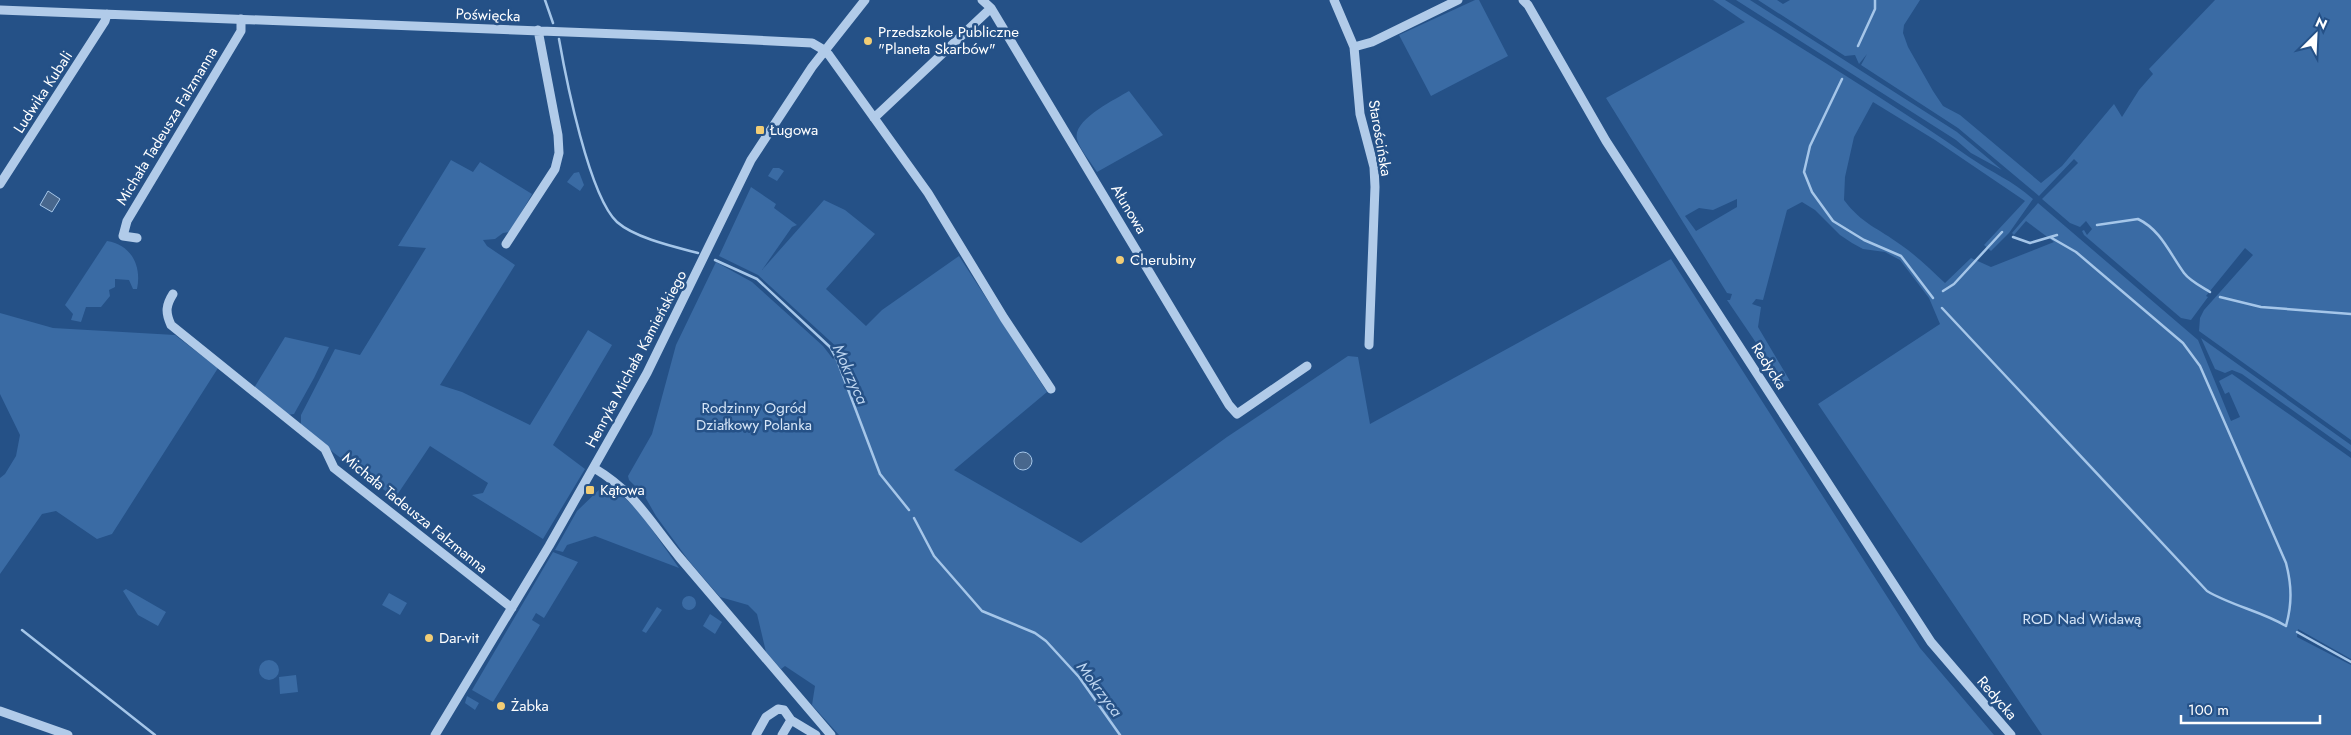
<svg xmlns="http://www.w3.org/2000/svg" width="2351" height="735" font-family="Jost,sans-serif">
<rect width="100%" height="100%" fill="#255187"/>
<path fill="#3a6ba4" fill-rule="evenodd" d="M1475 0H1479L1508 56 1431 96 1399 35Z
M1713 0H1725C1807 52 1890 102 1969 157 1992 173 2012 180 2033 199L2009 233 1991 251 1984 245 2025 201 1935 140 1873 102 1854 137 1845 177 1844 200C1862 224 1878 228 1901 245 1917 256 1931 270 1945 283L1971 258 1991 267 2054 242 2026 221 2014 235 2012 233 2038 203 2198 340 2231 421 2240 417 2229 392 2225 394 2219 381 2232 374 2351 458V659L2298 629 2297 637 2351 665V735H2042L1818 404 1940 324 1929 298 1900 260 1885 252 1863 249 1852 243 1840 235 1815 210 1802 202 1787 210 1763 300 1756 299 1752 304 1761 307 1758 327 1790 381H1782L1727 300H1730L1732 294 1727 293 1606 98 1745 22ZM1737 199V207L1696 231 1685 216 1699 208 1713 210Z
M1736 0H1750L1957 132 2002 170 1971 153 1956 140Z
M1758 0H1777L1783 4 1790 0H1920L1904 25 1903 33 1908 47 1933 91 1943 106 1960 115 2041 183 2062 166 2114 104 2122 117 2139 90 2153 74 2149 69 2215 0H2351V440L2199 331 2200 318 2204 310 2253 255 2245 248 2206 296 2208 297 2191 320 2181 318 2084 235 2082 231 2084 230 2087 235 2092 229 2086 221 2080 227 2070 223 2042 199 2078 163 2074 159 2039 196 1958 128 1861 65 1867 54 1859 64 1855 55 1845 56Z
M1129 91 1163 135 1097 172C1091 162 1080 150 1077 139 1072 120 1116 99 1129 91Z
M451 160 473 172 480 162 532 194 510 232 503 233 495 239 483 240 487 246 515 265 440 385 462 392 530 425 588 330 612 345 553 445 585 469 543 539 472 495 483 493 488 483 430 446 395 498 334 453 301 424V415L335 349 360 355 426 248 398 246Z
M773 168H779L784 171 777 181 768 176Z
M579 172 584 185 580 191 567 182 574 173Z
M751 187 776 204 774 208 797 225 792 227 762 270 824 200 845 210 875 234 826 289 866 326 882 310 959 256 1047 392 954 470 1081 543 1227 437 1348 356 1358 357 1370 424 1671 259 1920 648 1994 735H839L812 705 815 686 785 666 781 669 766 652 757 614 748 605 720 597 689 561 656 516 644 495 629 480 628 476 652 434 676 345 716 262 752 282 823 346 833 359 841 351 758 275 719 256Z
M107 241C131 245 142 265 137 289H133L129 280 115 279V287L109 290 110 296 101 307H86L81 322 71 320 73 314 65 305Z
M0 313 53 328 175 335 218 368 112 534 97 539 56 511 42 514 0 574V478L5 474 16 456 20 435 0 394Z
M285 337 329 347 314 378 294 414 287 415 254 388Z
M2201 338 2351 445V452L2242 374 2232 370 2225 373 2215 369Z
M607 482 639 511 679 568 595 536 567 545 563 552 555 550 577 511Z
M553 552 578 562 544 618 536 613 532 620 540 625 493 702 472 690Z
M126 589 166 612 158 626 138 615 123 591Z
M389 593 407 603 400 615 382 605Z
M682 603a7 7 0 1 1 14 0a7 7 0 1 1-14 0Z
M657 607 662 610 646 633 642 631Z
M710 614 722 622 715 634 703 626Z
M259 670a10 10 0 1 1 20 0a10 10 0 1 1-20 0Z
M296 675 298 692 280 694 279 677Z
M467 696 479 703 475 710 465 703Z"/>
<path fill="#48678d" stroke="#a5c6e9" d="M48 191 60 199 52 212 40 205Z
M1014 461a9 9 0 1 1 18 0a9 9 0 1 1-18 0Z"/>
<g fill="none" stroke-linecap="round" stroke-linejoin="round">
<path stroke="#a5c6e9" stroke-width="2.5" d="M545 0 553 23
M559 39C566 79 589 196 617 222 635 238 675 247 698 253
M1858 46 1875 9V0
M1842 79 1810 146 1804 172 1812 192 1833 221 1864 240 1901 256 1933 298
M2097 225 2138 219C2161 230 2170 254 2184 273 2190 281 2202 287 2210 292
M2013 237 2030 243 2057 235
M2050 237 2076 252 2183 343 2200 366 2286 563C2292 586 2292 604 2286 626
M715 260 757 279 830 347 837 360 880 474 909 510
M1943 291 1954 284 2002 232
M2220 297 2261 307 2351 314
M1942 308 2207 591C2232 606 2261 611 2286 626
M914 518 934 556 982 611 1035 633 1046 641 1079 677 1120 735
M22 630 155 735
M2297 632 2351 662"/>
<path stroke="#b1cbe9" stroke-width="9" d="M982 0 991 8 1229 405 1237 414 1307 366
M1334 0 1354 47 1360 114 1374 167 1375 187 1369 345
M1523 0 1528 5 1606 141 1931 642 2011 735
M0 10 671 36 812 43 824 50 829 55 928 193 1004 318 1051 389
M1354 47 1372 42 1458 0
M874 118 991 8
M0 184 105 21 107 14
M137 238 123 236 127 221 241 31V19
M506 244 555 169 559 153 558 135 538 30
M173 294C166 305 165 312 171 325L325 449 334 468 512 608
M594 468C636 493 650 522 680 558 730 617 781 676 831 735
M0 711 68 735
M435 735 549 546 647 373 751 160 812 67 865 0
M756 735 766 717 778 709 784 710 791 720 816 735
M782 735 791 720"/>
</g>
<g fill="#f2cd75" stroke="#255187" stroke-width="2">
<circle cx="868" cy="41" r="5"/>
<rect x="755" y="125" width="10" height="10" rx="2.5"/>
<circle cx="1120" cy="260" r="5"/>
<rect x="585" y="485" width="10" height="10" rx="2.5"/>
<circle cx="429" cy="638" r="5"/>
<circle cx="501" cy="706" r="5"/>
</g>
<g text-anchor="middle" stroke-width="5" stroke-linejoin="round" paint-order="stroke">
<g font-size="15" fill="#fff" stroke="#255187">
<text transform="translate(488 15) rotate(2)" y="5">Poświęcka</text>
<text transform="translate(43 92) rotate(-57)" y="5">Ludwika Kubali</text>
<text transform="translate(167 126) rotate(-59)" y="5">Michała Tadeusza Falzmanna</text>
<text transform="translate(1380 138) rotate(80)" y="5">Starościńska</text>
<text transform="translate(1129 209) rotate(59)" y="5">Ałunowa</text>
<text transform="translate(636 359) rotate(-62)" y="5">Henryka Michała Kamieńskiego</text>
<text transform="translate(1769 366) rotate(57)" y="5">Redycka</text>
<text transform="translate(415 513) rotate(39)" y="5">Michała Tadeusza Falzmanna</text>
<text transform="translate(1997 698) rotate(49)" y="5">Redycka</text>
</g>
<g font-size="15" fill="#fff" stroke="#255187" text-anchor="start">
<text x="878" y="37">Przedszkole Publiczne<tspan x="878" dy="17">"Planeta Skarbów"</tspan></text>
<text x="770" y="135">Ługowa</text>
<text x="1130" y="265">Cherubiny</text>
<text x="600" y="495">Kątowa</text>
<text x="439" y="643">Dar-vit</text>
<text x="511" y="711">Żabka</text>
</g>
<g font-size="15" fill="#d5e5f7" stroke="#255187">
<text x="754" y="413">Rodzinny Ogród<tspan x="754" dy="17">Działkowy Polanka</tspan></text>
<text x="2082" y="624">ROD Nad Widawą</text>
</g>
<g font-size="16" font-style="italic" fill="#bdd5f0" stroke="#255187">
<text transform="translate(851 374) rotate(66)" y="6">Mokrzyca</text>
<text transform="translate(1100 689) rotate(53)" y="6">Mokrzyca</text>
</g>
</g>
<g transform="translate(2316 35) rotate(24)" stroke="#255187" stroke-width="4" paint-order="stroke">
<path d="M0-4L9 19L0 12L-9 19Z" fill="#ffffff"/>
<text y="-8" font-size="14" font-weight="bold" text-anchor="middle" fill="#ffffff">N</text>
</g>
<path d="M2181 715v8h139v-8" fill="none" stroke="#ffffff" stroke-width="2.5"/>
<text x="2188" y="715" font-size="15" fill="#ffffff" stroke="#255187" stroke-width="4" paint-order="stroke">100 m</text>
</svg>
